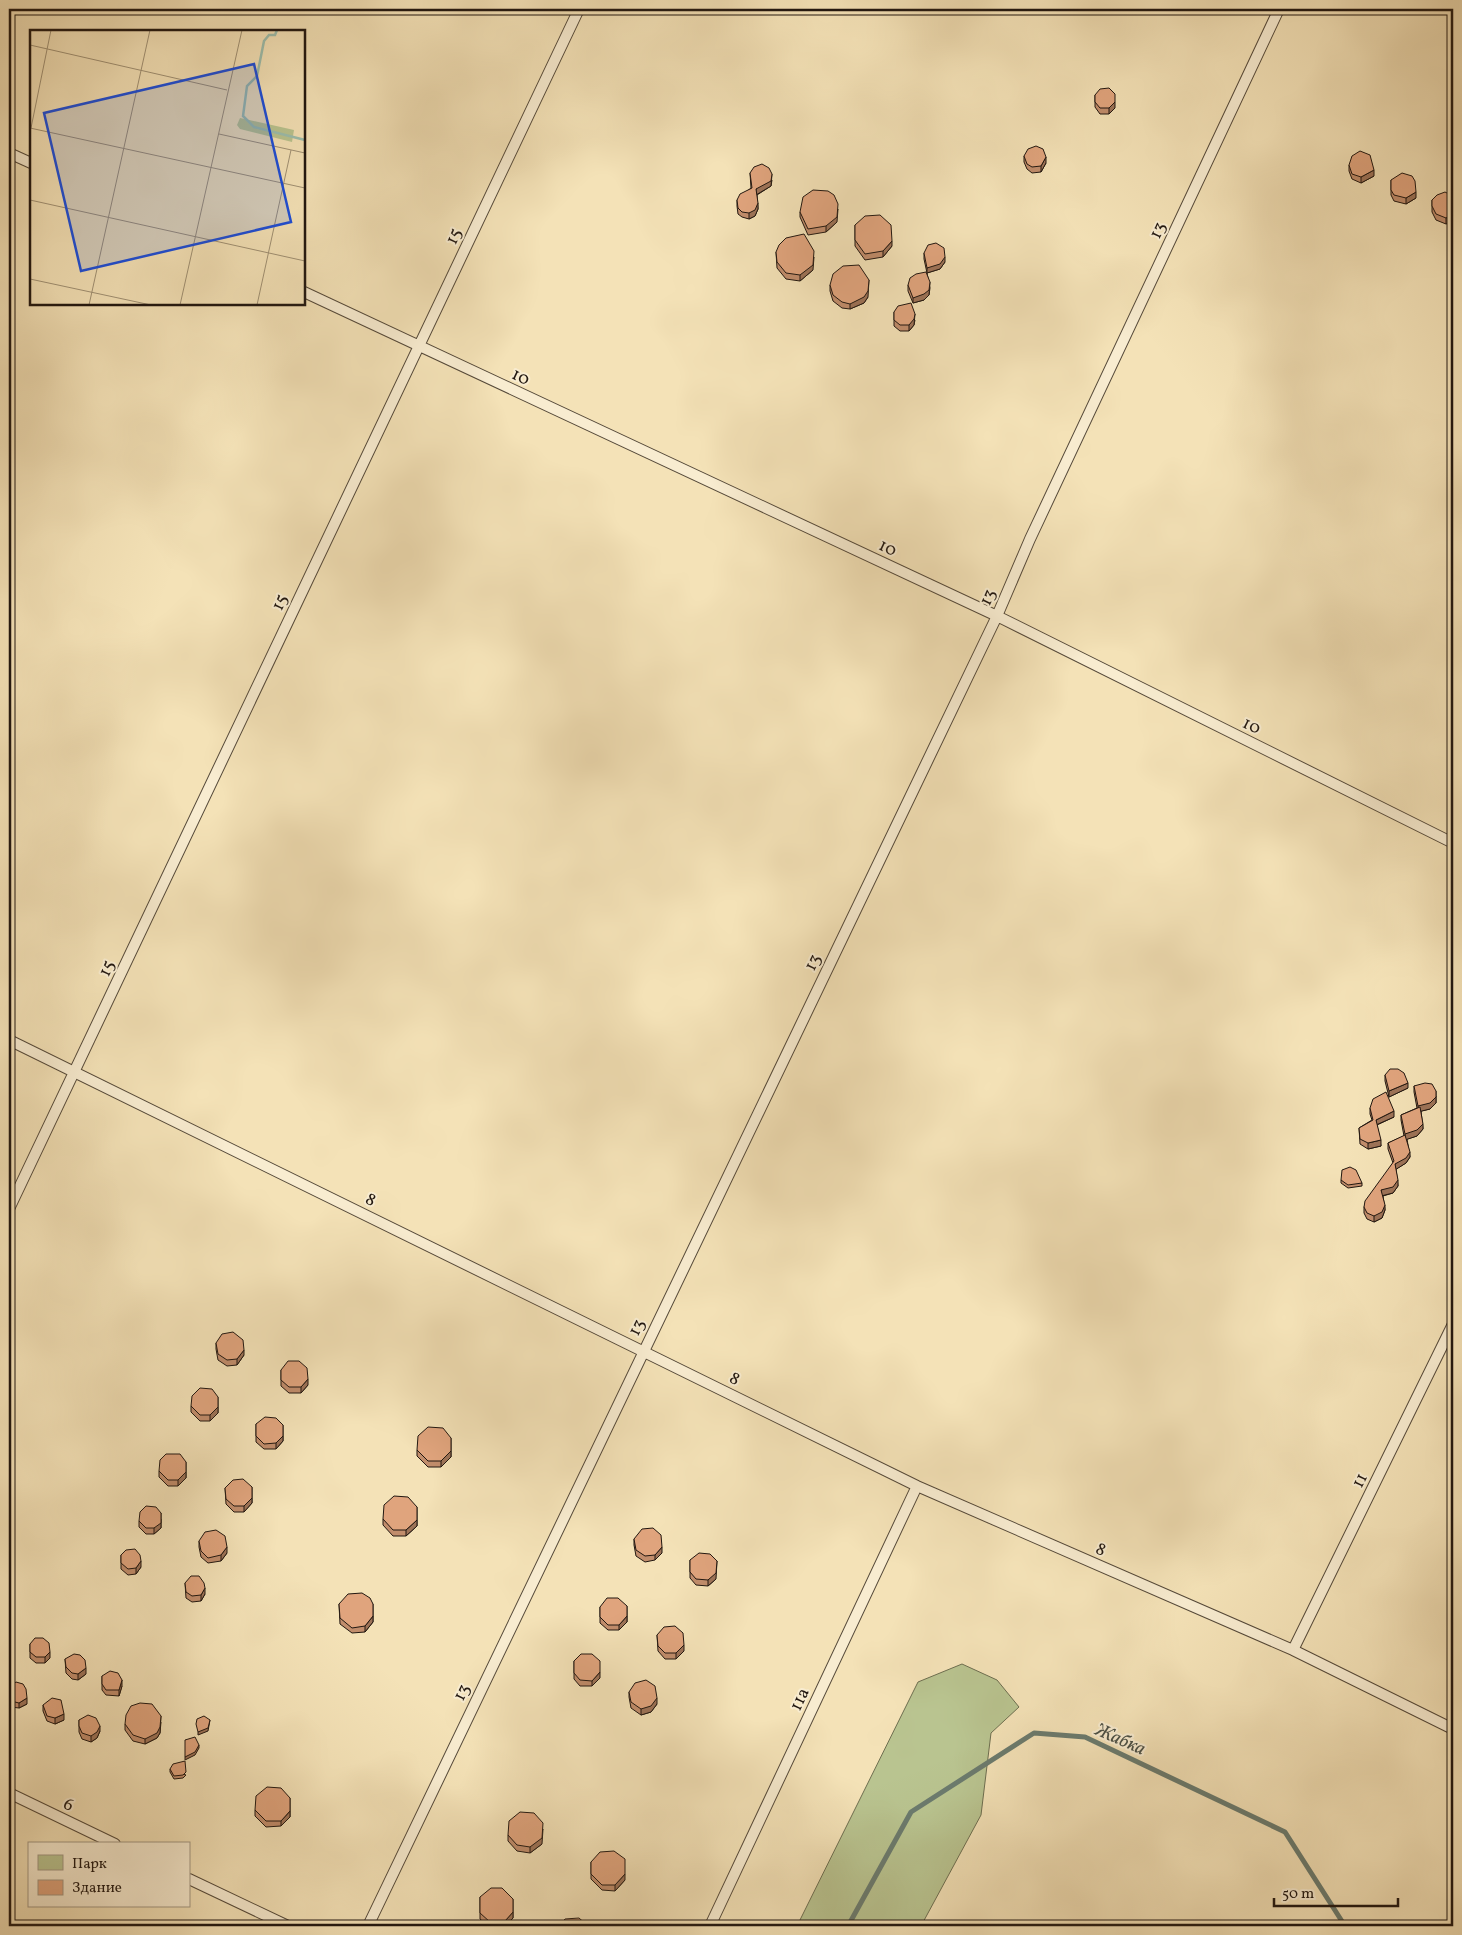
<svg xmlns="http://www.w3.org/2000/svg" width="1462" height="1935" font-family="Vollkorn,serif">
<rect width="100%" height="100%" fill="#f4e2b7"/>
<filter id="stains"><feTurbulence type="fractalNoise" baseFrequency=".004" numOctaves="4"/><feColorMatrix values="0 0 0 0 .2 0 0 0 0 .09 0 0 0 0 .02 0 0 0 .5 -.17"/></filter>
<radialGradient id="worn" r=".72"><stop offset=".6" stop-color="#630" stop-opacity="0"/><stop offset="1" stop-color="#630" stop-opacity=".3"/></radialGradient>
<path fill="#b9c490" stroke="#6d6e50" d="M962 1664 997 1680 1019 1707 991 1733 981 1815 921 1926H797L918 1682Z"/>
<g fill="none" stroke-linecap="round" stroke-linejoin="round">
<path stroke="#6b7b6e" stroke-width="5" d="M848 1926 911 1812 1034 1733 1085 1737 1285 1832 1345 1926"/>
<g stroke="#564a3a" stroke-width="12">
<path id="lane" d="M9 153 31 163
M304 292 997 616 1453 843
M9 1040 917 1486 1293 1650 1453 1729
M9 1209 579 9
M1293 1650 1453 1324
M9 1793 115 1844
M189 1879 288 1926
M368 1926 997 616 1030 539 1279 9
M710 1926 917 1486"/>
</g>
<use href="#lane" stroke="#f8ecd0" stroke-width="10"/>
</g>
<path fill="#c18d6c" stroke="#211710" d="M1095 95 1115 108 1109 114H1100L1095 107Z
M1024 156 1046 163 1041 172 1032 173 1027 169 1024 162Z
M1349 165 1374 176 1361 183 1352 179 1349 171Z
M750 173 772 180 771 186 757 195 758 209 755 216 749 219 742 217 738 214 737 206V200L751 188Z
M1391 180 1416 198 1406 204 1394 201 1391 195Z
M1453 196V220L1446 224 1436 220 1432 212V200Z
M800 212 837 222 826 232 808 235 800 217Z
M855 225 892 246 883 257 865 260 855 246Z
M776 252 813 270 800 281 786 279 777 268Z
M924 253 945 262 940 269 927 273 930 288 929 295 924 300 913 303 908 291V285L927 273 924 259Z
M830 285 868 297 864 303 850 309 842 308 833 301 830 291Z
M894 312 915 320 914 325 909 331H900L894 326Z
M1385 1075 1408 1088 1389 1097 1385 1081Z
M1414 1086 1436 1096V1103L1430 1109 1421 1111 1423 1129 1417 1136 1407 1139 1410 1157 1406 1163 1396 1169 1398 1186 1393 1193 1383 1196 1385 1210 1382 1218 1374 1222 1367 1219 1364 1213V1207L1393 1163 1388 1149V1143L1404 1136 1401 1120V1115L1417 1108 1414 1092Z
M1370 1108 1394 1117 1377 1125 1381 1146 1368 1149 1360 1144 1359 1128 1372 1120 1370 1114Z
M1341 1180 1362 1183V1186L1348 1188 1341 1183Z
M216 1343 244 1355 237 1365 227 1366 218 1360 216 1349Z
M281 1370 308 1385 301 1393H289L281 1386Z
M218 1397V1413L210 1421H200L191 1412V1406Z
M256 1424 283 1425V1441L276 1449H264L256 1442Z
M451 1438V1457L441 1467H428L417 1456V1450Z
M186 1462V1478L178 1486H168L159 1477V1471Z
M252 1487V1503L244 1512H234L226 1504 225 1488Z
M417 1507V1526L406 1536H393L383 1525V1519Z
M161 1519V1528L154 1534H146L139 1527V1521Z
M634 1539 662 1553 655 1560 645 1562 636 1556 634 1545Z
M199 1541 227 1553 221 1561 208 1563 201 1557 199 1547Z
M121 1555 141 1567 136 1574 128 1575 121 1569Z
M690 1560 716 1579 708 1586 696 1585 690 1578Z
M185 1583 205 1594 201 1601 192 1602 186 1598Z
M339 1604H373V1622L365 1632 352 1633 340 1624Z
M627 1606V1622L619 1630H608L600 1623V1607Z
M657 1635 684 1651 676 1659H665L658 1651Z
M30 1644 50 1658 45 1663H36L30 1658Z
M65 1659 86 1674 78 1680 72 1679 66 1673Z
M574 1661 600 1678 592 1686H580L574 1679Z
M102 1676 122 1686 119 1696 106 1695 102 1690Z
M9 1687 27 1704 19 1708 11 1707 9 1704Z
M629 1692 657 1704 651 1712 641 1715 631 1708 629 1697Z
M43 1705 64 1720 55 1724 47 1721 43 1711Z
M79 1720 100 1731 97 1738 91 1742 82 1739 79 1732Z
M161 1722 160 1733 157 1738 145 1744 133 1741 125 1730V1724Z
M170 1769 186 1775 183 1778 174 1779 170 1772Z
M290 1798V1817L281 1826 266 1827 255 1816V1810Z
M508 1835 542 1844 530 1853 517 1851 508 1841Z
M591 1862 625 1880 615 1891 602 1890 591 1879Z
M480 1897 513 1899V1918L506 1926H488L480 1919Z"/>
<path fill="#9d7358" stroke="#211710" d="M1115 102V108L1109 114V108Z
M1046 157V163L1041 172V166Z
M1374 170V176L1361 183V177Z
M772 174 771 186 756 195V189Z
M1416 192V198L1406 204V198Z
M758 203V209L755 216 749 219V213Z
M838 209 837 222 826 232V226Z
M1453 214V220L1446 224V218Z
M892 241V246L883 257V251Z
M814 257 813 270 800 281V275Z
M945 257V262L940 269 927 273V268Z
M869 280 868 297 864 303 850 309V304Z
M930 282 929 295 924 300 913 303V298Z
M915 314 914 325 909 331V325Z
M1408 1083V1088L1389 1097V1091Z
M1436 1091V1103L1430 1109 1418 1112V1106Z
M1394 1111V1117L1376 1125V1120Z
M1423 1124V1129L1417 1136 1405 1140V1134Z
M1381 1140V1146L1368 1149V1143Z
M1410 1152V1157L1406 1163 1395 1170V1164Z
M1398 1180V1186L1393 1193 1381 1196V1190Z
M1385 1205V1210L1382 1218 1374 1222V1216Z
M244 1350V1355L237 1365V1359Z
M308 1379V1385L301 1393V1387Z
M218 1407V1413L210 1421V1415Z
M283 1436V1441L276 1449V1443Z
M451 1451V1457L441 1467V1461Z
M186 1472V1478L178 1486V1480Z
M252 1498V1503L244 1512V1506Z
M161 1513V1528L154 1534V1528Z
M417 1520V1526L406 1536V1530Z
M227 1547V1553L221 1561V1555Z
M662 1547V1553L655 1560V1555Z
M141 1561V1567L136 1574V1568Z
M717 1561 716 1579 708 1586V1580Z
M205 1588V1594L201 1601V1595Z
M373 1616V1622L365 1632V1626Z
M627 1616V1622L619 1630V1625Z
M684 1645V1651L676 1659V1653Z
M50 1652V1658L45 1663V1657Z
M86 1668V1674L78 1680V1674Z
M600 1672V1678L592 1686V1681Z
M122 1680V1686L119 1696V1690Z
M27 1698V1704L19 1708V1703Z
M657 1698V1704L651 1712 641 1715V1709Z
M64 1714V1720L55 1724V1718Z
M161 1716 160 1733 157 1738 145 1744V1739Z
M210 1720 208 1731 198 1735V1732Z
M100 1726V1731L97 1738 91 1742V1736Z
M199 1745V1748L195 1755 185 1760V1757Z
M290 1811V1817L281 1826V1821Z
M543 1829 542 1844 530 1853V1847Z
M625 1874V1880L615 1891V1885Z
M513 1912V1918L505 1926V1921Z"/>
<path fill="#e0a47d" stroke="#211710" d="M1109 88 1115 94V102L1109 108H1100L1095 102V95L1100 89Z
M1036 146 1043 149 1046 157 1041 166 1032 167 1027 164 1024 156 1028 149Z
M1360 151 1370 155 1374 170 1361 177 1352 174 1349 165 1352 156Z
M762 164 769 168 772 174 771 181 756 189 758 203 755 210 749 213 742 212 738 208 737 200 740 194 752 188 750 173 754 167Z
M1402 173 1412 176 1415 181 1416 192 1406 198 1394 195 1391 190V180Z
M813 190 828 191 834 195 838 204 837 217 826 226 808 229 800 212 803 197Z
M1445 192 1453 196V214L1446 218 1436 214 1432 206V200L1437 195Z
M880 215 891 225 892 241 883 251 865 254 855 240V225L865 216Z
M804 234 814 251 813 265 800 275 786 273 777 262 776 252 779 245 786 238Z
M936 243 944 248 945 257 940 264 927 268 924 253 928 245Z
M859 265 869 280 868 291 864 297 850 304 842 302 833 295 830 285 833 274 843 266Z
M926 272 930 282 929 290 924 294 913 298 908 285 910 278 916 274Z
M911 303 915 314 914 319 909 325H900L894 320V312L898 306Z
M1390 1069H1398L1404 1073 1408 1083 1389 1091 1385 1075Z
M1425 1083 1432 1084 1436 1091V1097L1430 1103 1418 1106 1414 1086Z
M1386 1092 1394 1111 1376 1120 1381 1140 1368 1143 1360 1139 1359 1128 1373 1120 1370 1108 1373 1099Z
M1420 1107 1423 1124 1417 1130 1405 1134 1401 1115Z
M1405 1135 1410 1152 1406 1158 1395 1164 1398 1180 1393 1187 1381 1190 1385 1205 1382 1212 1374 1216 1367 1213 1364 1207 1365 1201 1394 1161 1388 1143Z
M1350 1167 1356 1170 1362 1183 1348 1185 1341 1180 1342 1170Z
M233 1332 243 1340 244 1350 237 1359 227 1360 218 1354 216 1343 222 1334Z
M288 1361H299L307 1368 308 1379 301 1387H289L281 1380V1370Z
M200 1388 212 1389 218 1397V1407L210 1415H200L191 1406 192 1396Z
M265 1417 276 1418 283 1425V1436L276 1443 264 1444 256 1436V1424Z
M428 1427 443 1428 451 1438V1451L441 1461H428L417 1450 418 1436Z
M166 1454H180L186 1462V1472L178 1480H168L159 1471 160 1460Z
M243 1479 252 1487V1498L244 1506H234L226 1499 225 1488 233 1480Z
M394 1496 408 1497 417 1507V1520L406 1530H393L383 1519 384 1505Z
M146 1506 156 1507 161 1513V1523L154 1528H146L139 1521 140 1512Z
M653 1528 661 1535 662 1547 655 1555 645 1556 636 1550 634 1539 642 1529Z
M216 1530 225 1536 227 1547 221 1555 208 1558 201 1551 199 1541 205 1532Z
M135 1549 140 1555 141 1561 136 1568 128 1569 121 1563V1555L126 1550Z
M699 1553 710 1554 717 1561 716 1573 708 1580 696 1579 690 1572V1560Z
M191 1576H199L204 1583 205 1588 201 1595 192 1596 186 1592 185 1583Z
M362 1593 370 1598 373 1604V1616L365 1626 352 1628 340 1618 339 1604 348 1594Z
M607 1598H618L627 1606V1616L619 1625H608L600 1617V1607Z
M675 1626 683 1633 684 1645 676 1653H665L658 1646 657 1635 664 1627Z
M35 1638H43L49 1643 50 1652 45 1657H36L30 1652V1644Z
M74 1654 80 1655 85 1660 86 1668 78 1674 72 1673 66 1667 65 1659Z
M581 1654H592L600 1661V1672L592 1681 580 1680 574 1673V1661Z
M110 1671 118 1673 122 1680 119 1690H106L102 1684V1676Z
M646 1680 655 1686 657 1698 651 1706 641 1709 631 1702 629 1692 635 1683Z
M16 1682 23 1684 26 1689 27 1698 19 1703 11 1701 9 1698V1687Z
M52 1698 61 1700 64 1714 55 1718 47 1716 43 1705Z
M140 1703 152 1704 161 1716 160 1727 157 1733 145 1739 133 1735 125 1724 126 1715 131 1706Z
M88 1715 96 1718 100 1726 97 1732 91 1736 82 1733 79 1726V1720Z
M204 1716 210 1720 208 1728 198 1732 196 1724 197 1719Z
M195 1737 199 1745 195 1752 185 1757V1740Z
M185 1761 186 1772 183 1775 174 1776 170 1769 173 1764Z
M267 1787 281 1788 290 1798V1811L281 1821H266L255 1810 256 1796Z
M520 1812 534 1813 543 1823 542 1838 530 1847 517 1845 508 1835 509 1821Z
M614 1851 625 1859V1874L615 1885H602L591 1874V1862L600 1852Z
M491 1888H502L513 1899V1912L505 1921 490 1922 480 1913V1897Z
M579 1918 588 1926H559L565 1919Z"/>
<g text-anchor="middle" stroke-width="4" stroke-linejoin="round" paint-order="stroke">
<g font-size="18" fill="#211710" stroke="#f8ecd0">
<text transform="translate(1157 230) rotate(-65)" y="6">13</text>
<text transform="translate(453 236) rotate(-65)" y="6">15</text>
<text transform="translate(521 376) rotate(25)" y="6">10</text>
<text transform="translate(888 547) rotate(25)" y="6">10</text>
<text transform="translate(987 597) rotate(-66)" y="6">13</text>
<text transform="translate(279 602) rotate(-65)" y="6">15</text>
<text transform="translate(1252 725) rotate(26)" y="6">10</text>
<text transform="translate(812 962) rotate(-64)" y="6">13</text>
<text transform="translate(106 968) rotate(-65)" y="6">15</text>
<text transform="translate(371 1199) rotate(26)" y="6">8</text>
<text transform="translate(636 1327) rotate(-64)" y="6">13</text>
<text transform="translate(735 1378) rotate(26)" y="6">8</text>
<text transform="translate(1359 1480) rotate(-64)" y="6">11</text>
<text transform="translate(1101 1549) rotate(24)" y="6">8</text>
<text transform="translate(461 1692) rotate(-64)" y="6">13</text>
<text transform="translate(799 1699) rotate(-65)" y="6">11a</text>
<text transform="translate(69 1804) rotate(25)" y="6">6</text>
</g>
<g font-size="19" font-style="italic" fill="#4c5147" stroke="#f8ecd0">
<text transform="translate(1121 1738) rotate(24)" y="7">Жабка</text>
</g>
</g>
<g transform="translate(30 30)">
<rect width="275" height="275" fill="#f4e2b7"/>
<path d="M210 88 264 100 262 112 210 99 207 95Z" fill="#b9c490"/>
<path fill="none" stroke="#9cbead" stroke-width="2.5" d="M247 0 245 5H239L234 11 227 46 217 56 213 86 224 97 275 110"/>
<path fill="none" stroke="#a09174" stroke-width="1" d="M0 15 197 60M0 98 275 158M1 98 21 0M189 104 275 123M0 170 275 231M0 249 121 275M59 275 120 0M150 275 212 0M227 275 261 120"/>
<path fill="#1d4ed8" fill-opacity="0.15" stroke="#1d4ed8" stroke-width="2.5" d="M224 34 261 192 51 241 14 83Z"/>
<rect width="275" height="275" fill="none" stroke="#211710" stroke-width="2.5"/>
</g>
<rect width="1462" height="1935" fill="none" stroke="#f4e2b7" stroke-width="30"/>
<rect x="10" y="10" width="1442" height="1915" fill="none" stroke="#211710" stroke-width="2.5"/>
<rect x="15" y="15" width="1432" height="1905" fill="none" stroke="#211710"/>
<rect x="28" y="1842" width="162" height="65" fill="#f8ecd0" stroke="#a29783"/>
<rect x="38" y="1855" width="25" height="15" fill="#b9c490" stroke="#a29783"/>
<text x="72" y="1868" font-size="15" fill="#211710">Парк</text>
<rect x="38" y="1880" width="25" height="15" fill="#e0a47d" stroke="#a29783"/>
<text x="72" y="1892" font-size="15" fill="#211710">Здание</text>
<path d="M1274 1898v8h124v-8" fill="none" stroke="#211710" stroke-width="2.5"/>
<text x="1282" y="1898" font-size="15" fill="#211710" stroke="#f8ecd0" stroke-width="4" paint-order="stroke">50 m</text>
<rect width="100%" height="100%" filter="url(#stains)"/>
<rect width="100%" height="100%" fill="url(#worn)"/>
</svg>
